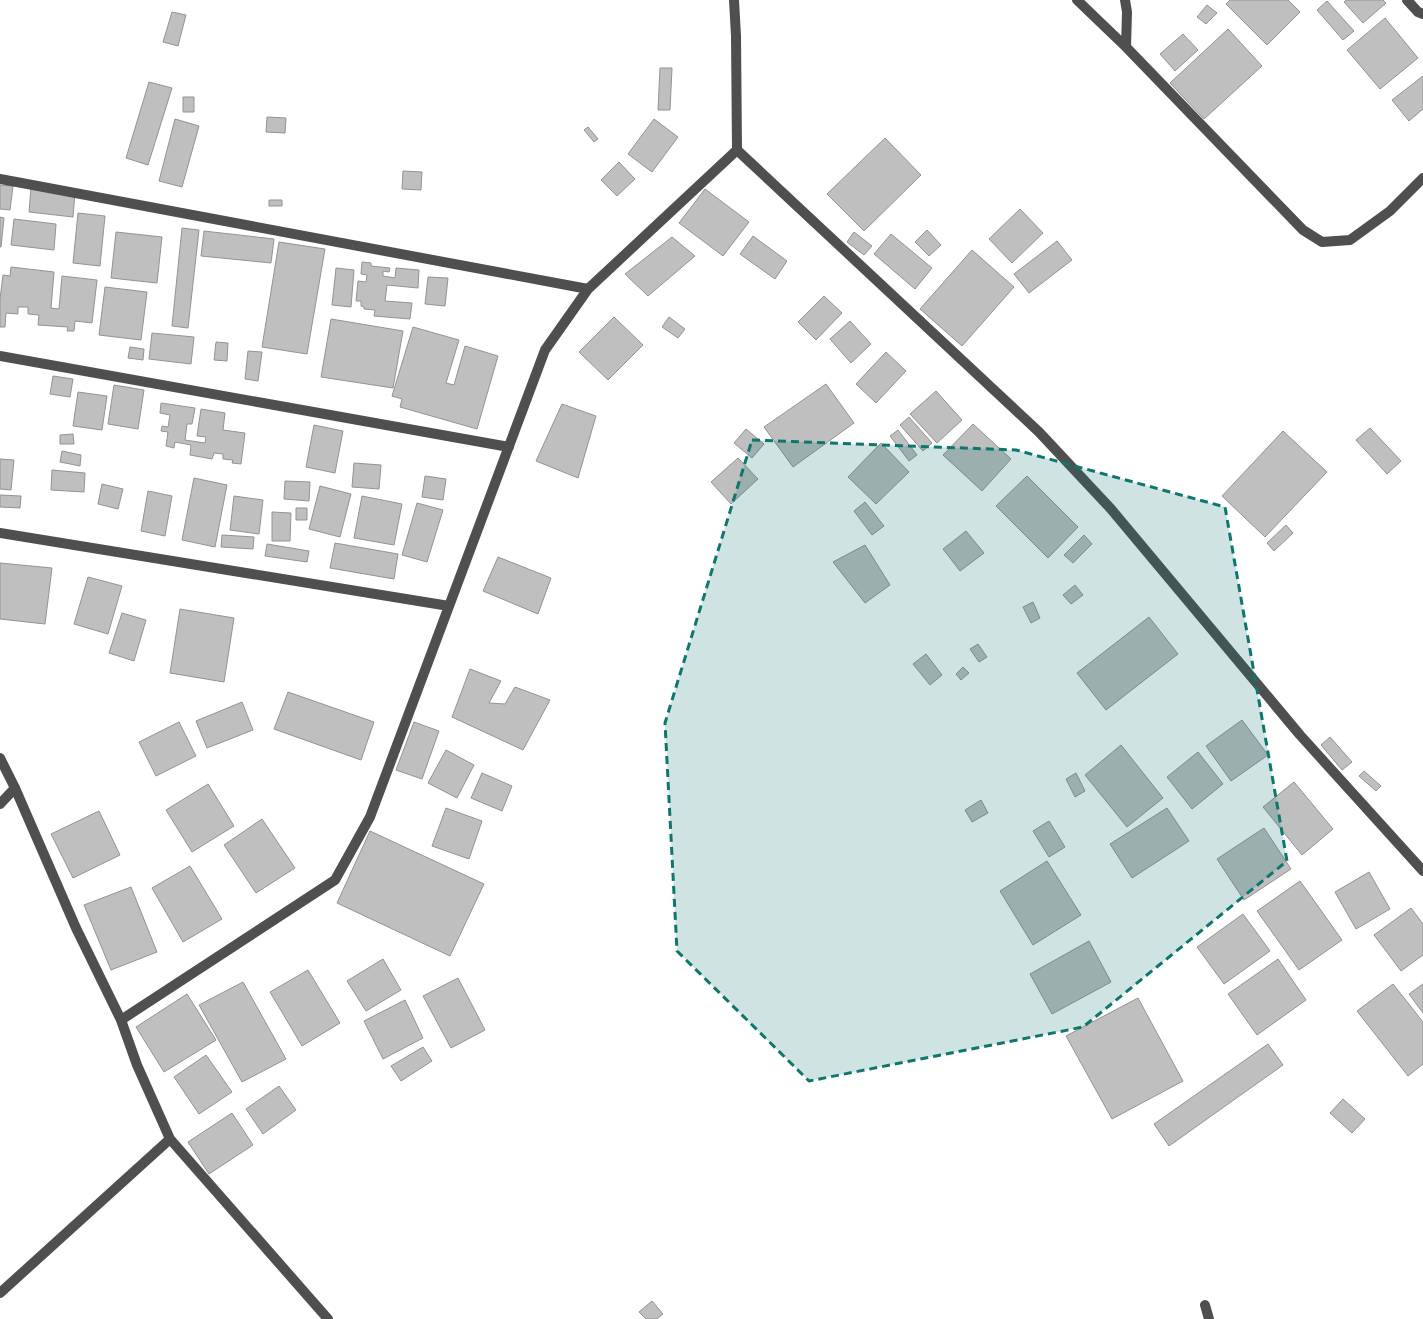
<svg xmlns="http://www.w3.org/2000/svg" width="1423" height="1319" font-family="'Titillium Web',sans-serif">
<rect width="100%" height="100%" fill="#fff"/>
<path fill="#bfbfbf" stroke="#939393" d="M1230 0H1288L1300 12 1267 45 1226 4Z
M1346 0H1383L1386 3 1363 23 1344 2Z
M1327 1 1354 31 1343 40 1317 10Z
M1207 5 1217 13 1206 24 1197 17Z
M172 12 186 15 178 46 163 42Z
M1385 18 1418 58 1380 89 1347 50Z
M1228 29 1262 66 1204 119 1170 83Z
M1183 34 1198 50 1175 71 1160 54Z
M660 68H672L670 110H658Z
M1423 76V109L1409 121 1392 100Z
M149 82 172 88 148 165 126 158Z
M183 97H194V112H183Z
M267 117 286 118 285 133 266 132Z
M175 119 199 126 182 187 159 181Z
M654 119 678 137 652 172 628 154Z
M588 127 598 139 594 142 584 130Z
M885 138 921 175 864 231 827 194Z
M619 162 635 179 617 196 601 180Z
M403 171 422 172 421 190 402 189Z
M0 185 13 186 10 210 0 209Z
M31 188 75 193 73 217 29 212Z
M705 189 749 222 723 256 679 223Z
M269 200H282V206H269Z
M1020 209 1043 233 1012 263 989 239Z
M78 213 105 216 100 266 73 263Z
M0 217 4 218 1 247H0Z
M14 219 56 224 54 250 11 245Z
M182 228 199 230 188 328 172 326Z
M927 230 941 245 929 256 915 242Z
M204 231 274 239 271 263 201 256Z
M116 232 162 237 157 283 111 278Z
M854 232 872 246 864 255 847 242Z
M891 234 932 268 915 289 874 254Z
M753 236 787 261 775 279 740 254Z
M672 237 695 256 648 296 625 274Z
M1057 241 1072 260 1029 293 1014 274Z
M279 242 325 249 307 354 262 347Z
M972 250 1014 287 962 346 920 309Z
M362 262 371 263V266L390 268 389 272 383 271V276L395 278 396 268 419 270 418 288 387 285 385 301 412 303 410 319 374 316 375 310 364 309V307L361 306V301H356L358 281 366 282 367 275 361 274Z
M11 267 54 272 51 308 59 309 62 276 97 280 92 323 75 321 74 331H67L68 327 38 325 39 315 28 314V307H18V314L6 313 5 327H0V299L3 275 10 276Z
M336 268 354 270 351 307 332 305Z
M428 277 448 278 445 306 425 304Z
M105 287 147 292 141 340 99 335Z
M824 296 842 313 816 340 798 322Z
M614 317 643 345 608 380 579 352Z
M669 317 685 329 678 338 662 327Z
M331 319 403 331 393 388 321 377Z
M850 321 871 344 851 363 830 339Z
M413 327 459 340 446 383 454 385 465 346 498 356 477 429 400 407 402 399 392 396Z
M152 333 194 337 191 364 149 359Z
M216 342 228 343 227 361 214 360Z
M130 347 144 349 143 360 128 358Z
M248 351 262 352 258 381 245 379Z
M886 352 906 371 876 403 856 384Z
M53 376 73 379 70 397 50 394Z
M826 384 854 423 793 467 764 427Z
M114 385 144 390 138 429 108 424Z
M936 391 962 420 937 443 910 414Z
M78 392 107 396 102 430 73 426Z
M161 403 195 408 192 424H187L185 440 205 443 206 437 197 436 201 409 225 413 223 430 245 433 241 464 232 463 233 460 223 459V454L214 453 212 459 190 455 191 445 175 442 174 448 166 446 168 432 161 431 162 426 168 427 170 415 160 413Z
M562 404 596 416 578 478 536 461Z
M909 417 932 443 923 451 900 425Z
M973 424 1011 459 982 491 943 455Z
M314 425 343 431 335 473 306 467Z
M1370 428 1401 461 1387 474 1356 440Z
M746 429 764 444 752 458 734 443Z
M898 430 917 455 909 461 890 436Z
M1283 431 1327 472 1265 537 1222 496Z
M73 434 74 444H60V435Z
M881 443 909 472 876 504 848 477Z
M62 451 81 455 80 466 60 462Z
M738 458 758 479 731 504 711 482Z
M0 459 14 460 11 490 0 489Z
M354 463 381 465 379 489 352 487Z
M52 470 85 473 84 492 51 490Z
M425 476 446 479 443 500 422 497Z
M1027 476 1078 527 1048 558 996 506Z
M194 478 227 485 215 547 182 540Z
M285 481 310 482 309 501 284 499Z
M102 484 123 489 118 509 98 504Z
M320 486 351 494 340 537 309 529Z
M148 491 172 496 165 536 141 531Z
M0 495 21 496 20 508 0 507Z
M234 496 263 500 259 534 230 530Z
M362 496 402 504 394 545 354 538Z
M865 502 884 526 872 535 854 511Z
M417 503 443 510 427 562 402 555Z
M296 508H307V520H296Z
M272 512 291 513 290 541H272Z
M1286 525 1293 533 1274 551 1267 543Z
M966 531 984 553 960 571 943 549Z
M222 535 254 537 253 549 221 547Z
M1084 535 1092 544 1073 563 1064 555Z
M335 543 398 554 394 579 330 568Z
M267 544 309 551 307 562 265 556Z
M865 545 890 585 865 603 833 562Z
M498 557 551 578 538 614 483 591Z
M0 563 52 568 45 624 0 619Z
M88 577 122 586 108 634 74 624Z
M1075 585 1083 595 1071 604 1063 595Z
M1033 602 1040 618 1031 623 1023 607Z
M180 609 234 618 224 682 170 673Z
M122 613 146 620 134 661 109 653Z
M1149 617 1178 654 1106 710 1077 673Z
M978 644 987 657 979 662 970 649Z
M926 654 942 675 930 685 913 664Z
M963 667 969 673 961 680 956 674Z
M470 669 501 681 489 703 505 704 515 687 550 700 523 750 452 717Z
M288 692 374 722 361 760 274 729Z
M242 702 253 730 207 748 196 721Z
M1242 720 1268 755 1231 781 1206 746Z
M179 722 196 756 156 776 139 742Z
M414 722 439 731 422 779 396 770Z
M1330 737 1352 762 1342 770 1321 745Z
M1121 745 1163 798 1127 827 1085 775Z
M446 750 474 765 457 798 428 783Z
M1198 752 1223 784 1192 809 1167 777Z
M1364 771 1381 786 1376 791 1359 776Z
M482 773 512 786 502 811 471 798Z
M1076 773 1085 791 1075 797 1066 779Z
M1294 782 1333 829 1302 855 1263 807Z
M208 784 234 826 192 852 166 810Z
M981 800 988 813 972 822 965 810Z
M446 808 482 821 469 859 432 846Z
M1167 808 1189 841 1132 878 1110 844Z
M99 811 120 855 73 878 51 834Z
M262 819 295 868 256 893 224 845Z
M1049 821 1065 847 1049 857 1033 831Z
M1264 828 1291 869 1244 900 1217 859Z
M370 831 484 884 450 956 337 903Z
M1047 861 1081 915 1033 945 1000 891Z
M190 866 222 919 183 942 152 888Z
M1369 872 1390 909 1356 929 1335 892Z
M1300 881 1342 940 1299 970 1257 911Z
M131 887 157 952 111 970 84 905Z
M1411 908 1423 924V955L1401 971 1374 935Z
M1243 914 1270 951 1224 984 1197 947Z
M1089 941 1111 982 1052 1014 1030 974Z
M383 959 401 990 366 1011 347 981Z
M1278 959 1306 1000 1257 1035 1228 994Z
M308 970 340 1023 302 1046 270 992Z
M458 978 485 1030 451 1048 423 996Z
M243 982 286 1059 242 1082 199 1005Z
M1393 984 1423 1022V1064L1408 1076 1357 1011Z
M1423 984V1013L1409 994Z
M187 994 216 1040 164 1072 136 1027Z
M1138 998 1183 1081 1112 1119 1066 1036Z
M405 1000 423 1038 383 1059 364 1021Z
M1268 1044 1283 1065 1169 1146 1154 1124Z
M423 1047 432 1061 401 1081 391 1066Z
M206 1055 232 1092 199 1114 174 1077Z
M279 1086 296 1110 263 1134 246 1109Z
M1343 1099 1365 1119 1352 1133 1330 1113Z
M232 1113 253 1145 209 1174 188 1142Z
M652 1301 663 1314 657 1319H646L639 1312Z"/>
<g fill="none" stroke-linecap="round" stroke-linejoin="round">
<path stroke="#4f4f4f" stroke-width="10" d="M1077 0 1126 47 1303 230 1322 242 1350 240 1390 211 1423 178
M1125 0 1127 12 1126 47
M1407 0 1418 12 1423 14
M737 150 1039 432 1111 509 1300 735 1423 871
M0 179 588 289
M0 356 509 447
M0 533 449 606
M0 758 15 788 76 928 121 1020 137 1065 170 1139 328 1319
M0 804 15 788
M121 1020 335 880 370 817 545 350 588 289 737 150 736 36 734 0
M0 1293 170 1139
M1205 1305 1209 1319"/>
</g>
<path fill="#0f766e" fill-opacity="0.2" stroke="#0f766e" stroke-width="3" stroke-dasharray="8 5" stroke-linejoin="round" d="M752 440 1016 450 1225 507 1287 861 1083 1027 809 1081 677 951 665 723Z"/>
</svg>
